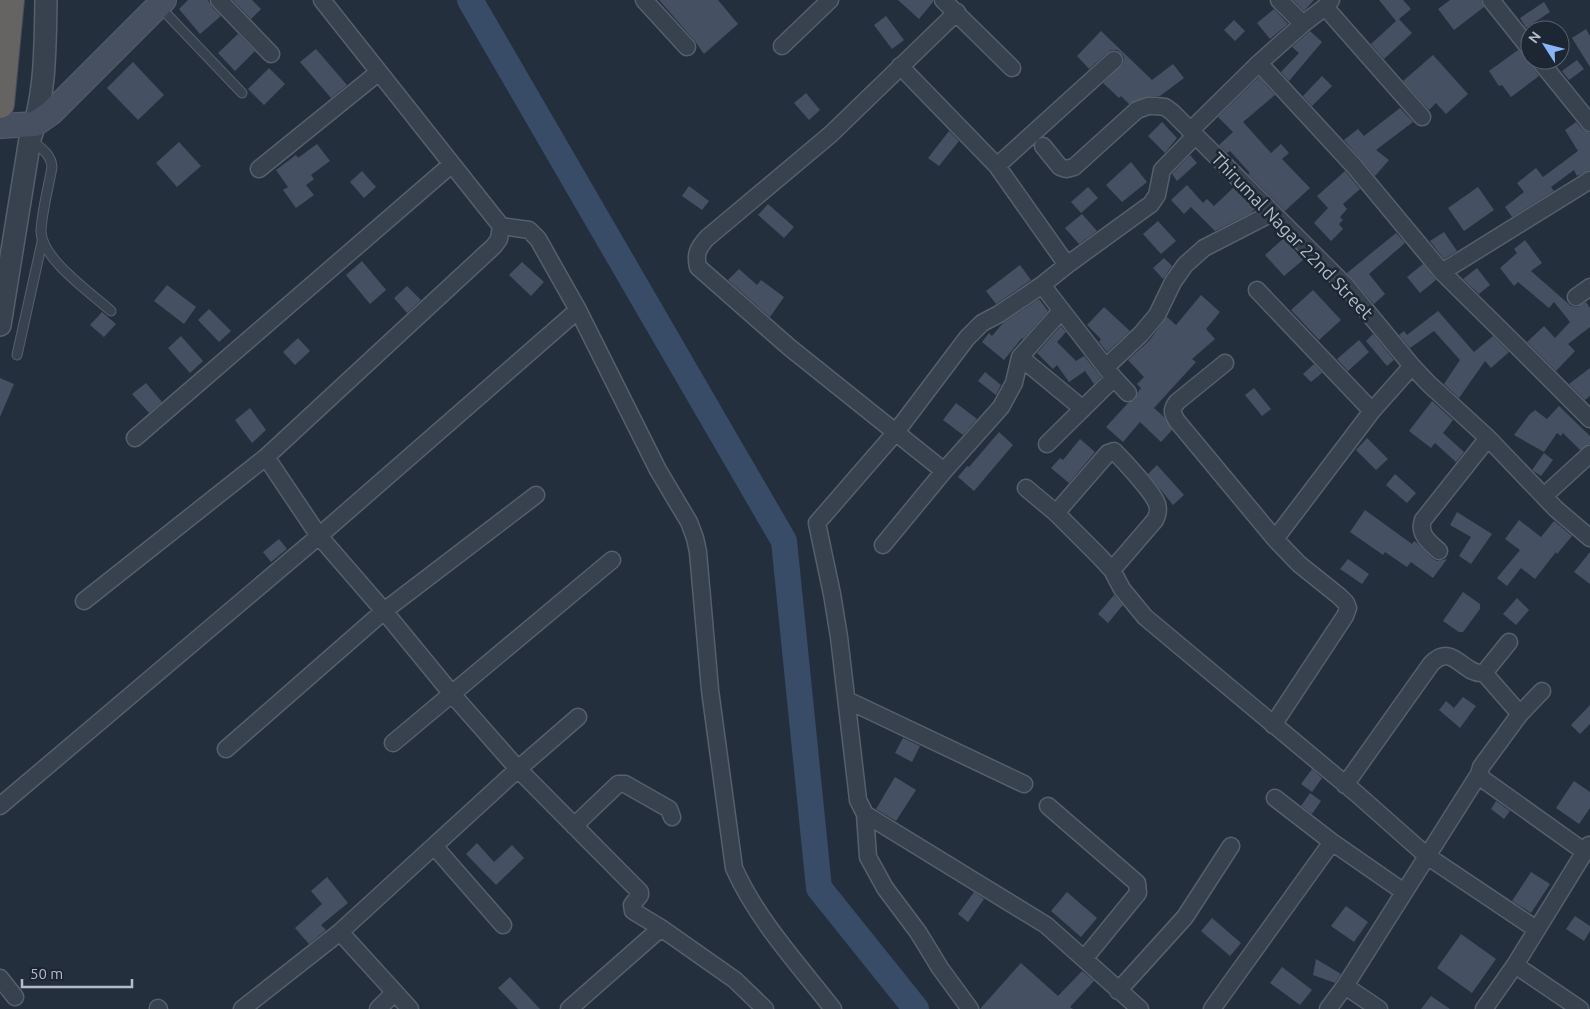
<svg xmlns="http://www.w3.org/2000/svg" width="1590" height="1009" font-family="Ubuntu,sans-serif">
<rect width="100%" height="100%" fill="#242f3e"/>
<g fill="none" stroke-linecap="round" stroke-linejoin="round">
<path stroke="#394c67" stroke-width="26" d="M470 0 784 541 819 888 916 1009"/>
</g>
<path fill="#455162" d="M188 0H208L212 7 221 16 200 34 179 9Z
M233 0H252L261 9 251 19Z
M659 0H718L738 24 704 54 694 40Z
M898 0H933V2L919 19Z
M1293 0H1314L1304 11Z
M1379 0H1403L1411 9 1399 19 1412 33 1384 59 1371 44 1396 21Z
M1450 0H1481L1484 7 1454 30 1438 9Z
M1544 2 1550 12 1526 28 1520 18Z
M1274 9 1288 24 1270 39 1257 23Z
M886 16 904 40 892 49 874 25Z
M1234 20 1245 31 1235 41 1224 30Z
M1586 29 1590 36V67L1572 38Z
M1101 31 1152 80 1173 64 1184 78 1160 96 1145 97 1129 104 1121 96 1119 98 1103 83 1123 64 1124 57 1121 53 1117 50H1111L1089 69 1077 56Z
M1310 31 1322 42 1289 81 1281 72 1299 53 1292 47Z
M238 34 255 51 235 71 218 53Z
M316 49 347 85 331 98 300 62Z
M1518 50 1526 58 1539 76 1511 97 1502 85 1499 86 1489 71Z
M1433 55 1468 94 1446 114 1436 103 1429 110 1403 81Z
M1577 60 1584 69 1569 80 1562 71Z
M133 62 164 95 138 120 107 88Z
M269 68 285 84 264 105 248 89Z
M1322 76 1332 86 1312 106 1303 96Z
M1259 77 1275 95 1243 122 1271 153 1281 144 1289 153 1282 159 1310 188 1285 211 1248 174 1250 173 1230 151 1227 153 1219 145 1233 132 1218 117Z
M806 93 820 110 809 120 794 103Z
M1400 108 1413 122 1376 150 1389 160 1375 176 1344 140 1358 129 1364 136Z
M1162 122 1177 138 1165 153 1148 136Z
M1576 122 1583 130 1590 133V170L1577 176 1574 170 1551 187 1554 191 1512 217 1505 207 1524 192 1517 183 1536 168 1543 177 1578 151 1565 130Z
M949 131 959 141 939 166 928 158Z
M179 142 201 166 177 187 156 163Z
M317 144 330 161 311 175 314 179 306 185 314 195 296 208 283 190 288 187 276 170 296 155 298 158Z
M1190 155 1197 163 1177 181 1172 174Z
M1131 162 1147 182 1122 202 1106 185Z
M362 171 376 187 364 198 350 182Z
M1345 171 1360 189 1343 204 1347 209 1340 217 1343 220 1339 224 1343 229 1331 241 1314 223 1328 208 1317 196Z
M1187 185 1203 203 1207 199 1214 206 1233 188 1255 209 1251 213 1215 231 1191 207 1184 214 1171 200Z
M689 186 709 201 702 210 682 196Z
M1088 187 1098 198 1081 213 1071 202Z
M1478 187 1494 210 1464 231 1448 208Z
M768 204 794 227 784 238 758 215Z
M1082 214 1097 231 1079 244 1065 228Z
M1158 221 1176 241 1161 254 1143 234Z
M1444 232 1457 251 1444 259 1430 241Z
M1396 233 1405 243 1369 274 1385 294 1374 304 1347 273Z
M1284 238 1303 260 1284 276 1265 255Z
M1525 240 1542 263 1531 271 1571 306 1577 307 1586 302 1590 308V327L1568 344 1575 351 1556 371 1527 342 1544 326 1555 338 1570 322 1554 302 1549 308 1518 282 1514 286 1500 268 1517 253 1514 249Z
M1164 258 1172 266 1163 279 1153 268Z
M362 261 386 290 370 304 346 275Z
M522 262 544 282 531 296 509 275Z
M1423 264 1436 280 1420 293 1407 277Z
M1020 265 1031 280 996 304 986 291Z
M1477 268 1490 285 1479 294 1463 279Z
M739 269 757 285 761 280 784 297 770 317 728 280Z
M167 285 196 307 184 324 154 301Z
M407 286 421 300 407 313 394 298Z
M1313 290 1341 320 1319 340 1291 310Z
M1201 295 1220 312 1206 329 1215 339 1192 359 1196 362 1154 408 1164 417 1172 430 1161 442 1140 422 1123 442 1106 427 1128 403 1135 400 1138 392 1141 388 1137 384 1144 377 1128 360 1149 341 1167 317 1176 325Z
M1039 299 1048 311 1023 339 1022 338 1004 360 982 342 989 333 992 336 1003 323Z
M1104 307 1130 331 1107 352 1099 342 1101 339 1087 325Z
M209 309 231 331 219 342 198 320Z
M1438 311 1474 352 1493 336 1509 352 1491 368 1485 361 1459 398 1444 384 1460 360 1434 331 1410 348 1399 335 1404 331 1407 335Z
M102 312 116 324 104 337 90 325Z
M1061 326 1066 332 1057 342 1076 361 1084 356 1101 377 1094 384 1085 371 1069 382 1057 365 1053 369 1037 353Z
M1373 334 1394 360 1387 366 1366 341Z
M181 336 203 361 190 373 168 348Z
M298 338 310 351 295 365 283 352Z
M1359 340 1369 352 1348 371 1337 359Z
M1314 364 1322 373 1311 382 1303 374Z
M1590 368V396L1585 400 1569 384Z
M985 372 1001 385 996 395 978 381Z
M0 378 14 384 0 417Z
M146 383 162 402 149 413 132 394Z
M1254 388 1271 409 1262 416 1245 395Z
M1432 401 1453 420 1443 433 1464 452 1456 462 1435 443 1431 448 1409 431Z
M956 403 977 419 963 435 943 420Z
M1559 406 1590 436V444L1580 450 1563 433 1561 436 1557 433 1544 452 1514 435 1529 415 1535 410 1547 419Z
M250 408 266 430 252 443 235 420Z
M999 432 1013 445 974 491 958 477 967 466 969 467Z
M1367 438 1388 459 1376 470 1356 450Z
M1080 439 1095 452 1069 483 1051 468 1060 458 1063 460Z
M1544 453 1553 460 1541 476 1532 470Z
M1157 465 1184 495 1173 505 1148 474Z
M1395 474 1416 493 1407 503 1386 485Z
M1365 510 1412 544 1414 541 1417 543 1433 559 1437 561 1447 559 1433 578 1411 562 1407 567 1385 552 1383 555 1350 532Z
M1457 512 1492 534 1471 564 1459 556 1471 537 1450 525Z
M1519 520 1541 537 1554 521 1572 536 1557 554 1556 552 1535 579 1521 568 1507 586 1497 578 1520 550 1505 539Z
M279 539 287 549 271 562 263 552Z
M1590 552V584L1574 572Z
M1348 559 1369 574 1362 584 1340 569Z
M1463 592 1480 604V609L1463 632H1459L1443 621Z
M1114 595 1123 605 1108 623 1098 614Z
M1517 598 1529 610 1516 625 1503 614Z
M1463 697 1476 706 1460 728 1439 710 1446 701 1454 708Z
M1590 705V724L1580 734 1571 725Z
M903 738 920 746 912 762 895 753Z
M1312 769 1322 778 1312 792 1301 784Z
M895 777 916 790 896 821 876 809Z
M1574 781 1590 792V808L1579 824 1556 808Z
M1310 793 1321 801 1312 814 1301 806Z
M1496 801 1510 811 1504 819 1491 809Z
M477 843 494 862 512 845 524 858 496 885 466 854Z
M1531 872 1550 884 1531 913 1512 901Z
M327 877 348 903 321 925 326 930 309 944 295 928 322 904 311 891Z
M974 892 984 899 968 922 958 914Z
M1067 892 1097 918 1081 937 1051 911Z
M1346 906 1368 922 1354 942 1331 926Z
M1575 916 1590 926V931L1584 941 1566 929Z
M1212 918 1241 943 1230 956 1201 931Z
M1461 934 1496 959 1472 993 1437 968Z
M1316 959 1341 974 1335 983 1313 975Z
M1021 963 1058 996 1082 971 1094 981 1070 1007 1073 1009H980Z
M1282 967 1312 990 1300 1005 1270 983Z
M510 977 540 1009H518L498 988Z
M1431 996 1450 1009H1421Z"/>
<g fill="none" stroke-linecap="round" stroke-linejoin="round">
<g stroke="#565f6c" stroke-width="11">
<path id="service" d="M159 6 242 93
M32 141C41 148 51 154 52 167 49 185 41 215 41 232 42 259 91 293 111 311
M17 355 42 242"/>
</g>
<g stroke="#565f6c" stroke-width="19">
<path id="minor" d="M219 0 271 54
M644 0 687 47
M943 0 1012 68
M1279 0 1303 24
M1491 0 1530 49
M1325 7 1422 117
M782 46 830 0
M1539 60 1590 123
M1259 63 1354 166 1442 272 1514 343 1590 419
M900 66 997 166 1067 265
M1190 131 1259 63 1303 24 1325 7 1331 0
M1043 146 1060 167 1066 169 1074 167 1137 110 1148 106H1156L1165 107 1172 112 1346 286 1412 366 1429 384 1488 438 1556 509 1590 538
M997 166 1114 60
M259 169 379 72
M501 226 529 230 538 239 578 310 658 470 689 522 695 538 698 552 710 690 734 868C757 920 799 965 833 1009
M1442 272 1590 180
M1042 285 1114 378 1128 393
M1257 290 1372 411 1275 539
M1576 297 1590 287
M1020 357 1083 409
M1225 363 1177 402C1171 410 1172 413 1177 421L1275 539 1299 564 1339 596 1346 603 1348 608 1345 616 1273 725
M1106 367 1141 334 1157 315 1173 282 1185 265 1204 248 1272 213
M1372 411 1412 366
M135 438 452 164
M1047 444 1114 378
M266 457 319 536 384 611 452 694 518 769 640 892V895L632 905 633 911 661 928 569 1009
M944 471 789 347 698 267C695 254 698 248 707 238L831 134 957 12
M1026 488 1056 513 1099 556 1112 570 1122 589 1145 617 1357 794 1427 856 1536 929
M1544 496 1590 454
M1056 513 1108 453 1114 451C1124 461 1153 492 1157 504 1159 510 1158 514 1155 520L1112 570
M883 545 944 471 1001 407 1014 383 1020 357 1061 311
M1439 551C1429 542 1418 534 1423 520L1488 438
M84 601 266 457 494 246 499 239 501 226 322 0
M1484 673 1520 714
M1542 691 1520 714 1481 767 1479 774 1484 780 1585 852
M847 700 1024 784
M393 743 612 560
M226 749 384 611 536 495
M1345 785 1431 664C1453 641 1463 676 1484 673L1509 642
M1275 798 1332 842 1404 892
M0 806 319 536 578 310
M1048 806 1137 883 1138 893 1084 959
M865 814 868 857 885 888 918 932 940 968 970 1009
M574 826 618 784H625L669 809 672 817
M434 846 503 925
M661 928 735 980 765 1009
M340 932 410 1009
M1515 965 1580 1009
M0 978 15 997
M1118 991 1185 917 1231 846
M158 1008 159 1009
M242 1009 340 932 518 769 578 717
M378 1009 395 992
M1140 1009 1046 925 865 814 858 800 857 791 839 637 832 594 817 523 896 432 967 338 982 323 999 314 1042 285 1067 265 1151 204 1157 195 1162 170 1195 136
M1212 1009 1332 842
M1328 1009 1345 986
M1379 1009 1345 986 1479 774
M1484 1009 1515 965 1589 845"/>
</g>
<g stroke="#565f6c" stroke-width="24">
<path id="tertiary" d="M0 325 30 139C46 95 45 47 46 0"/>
</g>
<g stroke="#565f6c" stroke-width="26">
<path id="secondary" d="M0 126 35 124 51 113 164 0"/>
</g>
<g stroke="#434c59" stroke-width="30">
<path id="trunk" d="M0 104 10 0"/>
</g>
<use href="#service" stroke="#38414e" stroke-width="9"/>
<use href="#minor" stroke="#38414e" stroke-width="16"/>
<use href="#tertiary" stroke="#38414e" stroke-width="21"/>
<use href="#secondary" stroke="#465061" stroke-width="24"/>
<use href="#trunk" stroke="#656462" stroke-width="28"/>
</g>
<g text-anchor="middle" stroke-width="5" stroke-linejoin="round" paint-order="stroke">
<g font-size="18" fill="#b4bcc9" stroke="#1d2633">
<text transform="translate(1292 236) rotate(46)" y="6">Thirumal Nagar 22nd Street</text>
</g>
</g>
<g transform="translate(1545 45) rotate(306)"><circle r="24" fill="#1d2633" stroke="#59626f"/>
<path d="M0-4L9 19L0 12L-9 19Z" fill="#8ab4f8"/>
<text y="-8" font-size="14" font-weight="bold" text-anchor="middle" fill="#b4bcc9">N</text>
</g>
<path d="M22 979v8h110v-8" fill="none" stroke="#b4bcc9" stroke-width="2.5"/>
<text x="30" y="979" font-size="15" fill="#b4bcc9" stroke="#1d2633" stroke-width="4" paint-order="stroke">50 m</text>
</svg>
